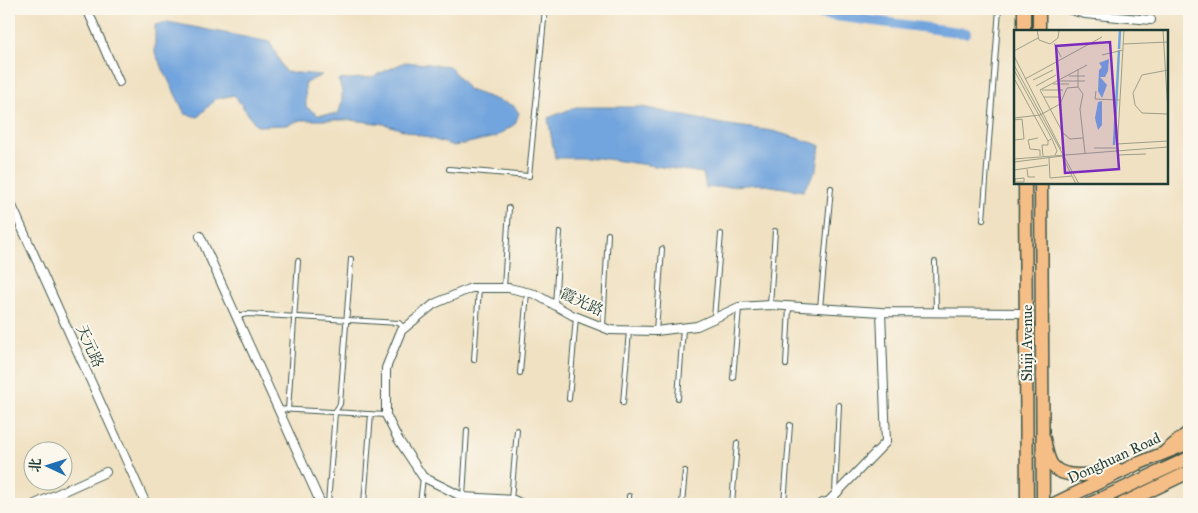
<svg xmlns="http://www.w3.org/2000/svg" width="1198" height="513" viewBox="0 0 1198 513" font-family="'IM FELL Great Primer','Noto Serif SC',serif">
<style>
.water{fill:#72a4dd;stroke:#487088}
.lines{fill:none;stroke-linecap:round;stroke-linejoin:round}
.canal{stroke:#72a4dd;stroke-width:10}
.service-casing{stroke:#3e5649;stroke-width:6}
.minor-casing{stroke:#3e5649;stroke-width:10}
.primary-casing{stroke:#3e5649;stroke-width:15}
.trunk-casing{stroke:#3e5649;stroke-width:15}
.service{stroke:#fff;stroke-width:4}
.minor{stroke:#fff;stroke-width:8}
.primary{stroke:#f6be87;stroke-width:12}
.trunk{stroke:#f6be87;stroke-width:12}
.labels{text-anchor:middle;dominant-baseline:central;stroke-width:4;stroke-linejoin:round;paint-order:stroke}
.street-label{font-size:15px;fill:#1f3d34;stroke:#fbf7ec}
.inset-river{fill:none;stroke:#72a4dd;stroke-width:2.5}
.inset-road{fill:none;stroke:#9c9f89;stroke-width:1}
.view{fill:#7b2cbf;fill-opacity:0.15;stroke:#7b2cbf;stroke-width:2.5}
.inset-edge{fill:none;stroke:#1f3d34;stroke-width:2.5}
</style>
<rect width="100%" height="100%" fill="#fbf7ec"/>
<filter id="ink" filterUnits="userSpaceOnUse"><feTurbulence type="fractalNoise" baseFrequency=".02" numOctaves="2"/><feDisplacementMap in="SourceGraphic" scale="10" xChannelSelector="R" yChannelSelector="G"/><feConvolveMatrix kernelMatrix="1 2 1 2 8 2 1 2 1" color-interpolation-filters="sRGB"/></filter>
<filter id="wash" filterUnits="userSpaceOnUse"><feTurbulence type="fractalNoise" baseFrequency=".0096" numOctaves="4" result="noise"/><feDisplacementMap in="SourceGraphic" scale="20" xChannelSelector="R" yChannelSelector="G"/><feGaussianBlur stdDeviation="1.12" result="paint"/><feColorMatrix in="noise" values="0 0 0 0 0 0 0 0 0 0 0 0 0 0 0 0 0 1.4 0 .05"/><feComposite in="paint" operator="in"/></filter>
<g filter="url(#wash)">
<rect width="100%" height="100%" fill="#f0e1c2"/>
<path class="water" d="M168,22L270,42L285,72L322,75L305,83L306,107L318,115L338,114C343,102 344,92 338,80L372,77L405,62L449,66L469,90L514,106L519,113L515,124L496,137L454,146L384,124L351,120H300L287,125L257,126L234,95L216,99L198,117L185,114L155,53V25Z
M576,107H642L722,124L773,131L820,145L817,169L803,191L759,184L706,188L703,173L599,158H555L548,118Z"/>
<g class="lines">
<path class="canal" d="M782,9L966,33"/>
</g>
</g>
<g filter="url(#ink)">
<g class="lines">
<g class="service-casing">
<path id="service" d="M449,169L529,176L545,9
M983,220L999,9
M935,262L936,311
M504,288L509,208
M555,305L560,232
M770,305L775,231
M820,308L831,188
M236,316L248,314L399,323L404,328
M714,318L721,234
M603,327L608,234
M656,331L662,249
M474,360L479,288
M786,365L789,307
M520,373L527,292
M733,378L739,308
M678,398L683,328
M569,399L576,317
M623,403L629,331
M278,409L386,415
M288,410L298,261
M835,494L839,405
M463,497L467,430
M511,500L517,430
M328,504L335,412L340,404L351,259
M364,504L371,414
M420,504L423,477
M629,504V496
M682,504L685,471
M732,504L737,443
M784,504L790,425"/>
</g>
<g class="minor-casing">
<path id="minor" d="M87,9L119,82
M1067,9L1085,14L1151,20
M9,199L146,504
M200,236L321,504
M35,504L106,472
M522,504L514,500L463,497L423,477L398,439L386,415V368L401,331L434,304L471,288H509L535,294L572,315L610,330L656,331L697,326L739,307L770,305L881,312L1026,313
M820,504L829,501L886,442L881,312"/>
</g>
<g class="primary-casing">
<path id="primary" d="M1024,9V31
M1039,9V31
M1025,182L1027,504
M1041,182L1043,504
M1166,451L1189,432
M1122,504L1189,472"/>
</g>
<g class="trunk-casing">
<path id="trunk" d="M1044,439C1046,447 1047,458 1052,465C1065,482 1100,473 1117,469
M1054,504L1137,464L1189,443
M1090,504L1189,458"/>
</g>
<use href="#service" class="service"/>
<use href="#minor" class="minor"/>
<use href="#primary" class="primary"/>
<use href="#trunk" class="trunk"/>
</g>
</g>
<g class="labels">
<g class="street-label">
<text transform="translate(582 302) rotate(25)">霞光路</text>
<text transform="translate(1027 343) rotate(-90)">Shiji Avenue</text>
<text transform="translate(90 346) rotate(66)">天元路</text>
<text transform="translate(1114 458) rotate(-25)">Donghuan Road</text>
</g>
</g>
<g transform="translate(1014 30)">
<rect width="154" height="154" fill="#f0e1c2"/>
<path d="M95,29L94,41L91,47H86L93,55L88,68L84,61L85,40L88,37L85,33ZM88,71V95L84,100L81,88L84,72Z" fill="#72a4dd"/>
<path class="inset-river" d="M105,19L106,0M100,115L105,20"/>
<path class="inset-road" d="M23,0L25,10L36,14L44,8L45,0M149,0L154,83M40,13L47,27M109,14L154,12M0,21L24,8M88,25L109,20M0,26L47,119M0,35L65,154M0,40L38,109L43,121L41,125M154,40L128,45L119,63L121,75L128,83L154,84M55,46H71M11,49L88,7M1,50L34,111L37,109M19,50L39,40M45,51H71M39,54H55M22,56L42,45M64,57V39M28,60H49M82,61L81,69L106,70M30,67H47M0,88L26,85L46,74L53,58L64,57L69,64L66,79L71,123M0,90L8,89L10,109L0,110M24,108L14,110L16,119L26,120V126M69,108L56,109L49,103L26,60L73,35M103,114L154,111M80,118H102M103,122L110,0M103,125L132,124M29,126L28,115H34V111M48,126L62,154M35,128L36,148L58,146M0,129L154,117M0,132L48,126M13,139L14,147H21M0,140L34,135M0,149L10,148V152H1V148"/>
<path class="view" d="M96,12L105,139L51,143L42,16Z"/>
<rect width="154" height="154" class="inset-edge"/>
</g>
<rect width="1198" height="513" fill="none" stroke="#fbf7ec" stroke-width="30"/>
<g transform="translate(48 466) rotate(274)"><circle r="24" fill="#fbf7ec" stroke="#a3ada2"/>
<path d="M0-4L9 19L0 12L-9 19Z" fill="#1f6fb2"/>
<text y="-8" font-size="14" font-weight="bold" text-anchor="middle" fill="#1f3d34">北</text>
</g>
</svg>
